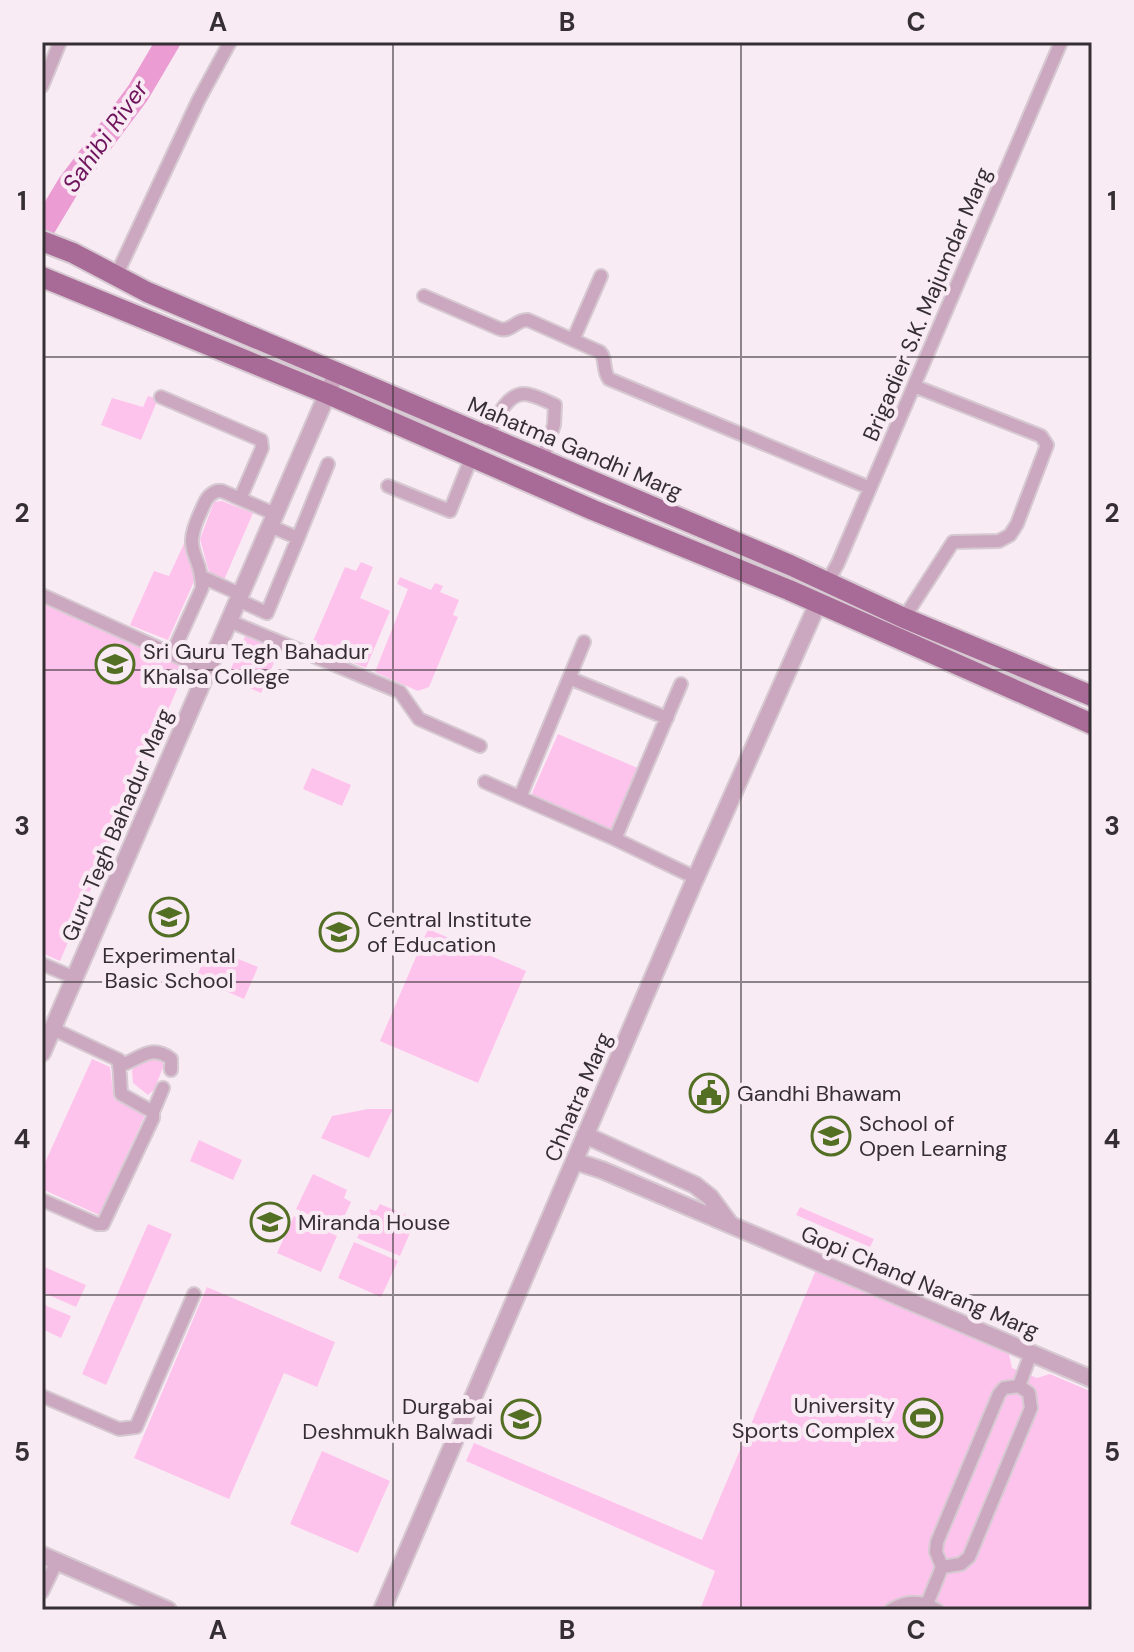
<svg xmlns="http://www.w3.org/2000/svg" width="1134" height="1652" viewBox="0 0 1134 1652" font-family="'DM Sans',sans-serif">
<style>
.green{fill:#fec3ec}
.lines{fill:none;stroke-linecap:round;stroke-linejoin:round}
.river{stroke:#ea9cd3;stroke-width:24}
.minor-casing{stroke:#d6c9d1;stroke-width:16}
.tertiary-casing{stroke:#d6c9d1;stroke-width:20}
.primary-casing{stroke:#d6c9d1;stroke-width:24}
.minor{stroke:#cba8c0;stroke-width:12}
.tertiary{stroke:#cba8c0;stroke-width:16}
.primary{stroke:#a86a96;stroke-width:20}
.grid{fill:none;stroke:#352f33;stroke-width:2;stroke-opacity:0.55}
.labels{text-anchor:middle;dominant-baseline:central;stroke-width:8;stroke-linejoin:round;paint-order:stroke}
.street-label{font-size:22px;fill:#352f33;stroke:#f9ebf4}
.poi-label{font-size:22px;fill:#352f33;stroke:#f9ebf4;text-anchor:start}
.water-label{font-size:24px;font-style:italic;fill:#6f155d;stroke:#f9ebf4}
.neatline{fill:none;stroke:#352f33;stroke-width:3}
.grid-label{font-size:26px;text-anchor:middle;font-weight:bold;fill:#352f33}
</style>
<rect width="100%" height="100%" fill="#f9ebf4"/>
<path class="green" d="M148,396L158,399L141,440L101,425L112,398L143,407Z
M222,501L253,513L224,580L209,572L200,539L214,502Z
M187,537V550L196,577L168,640L130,625L154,571L169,576Z
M361,562L373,567L360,598L390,611L366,668L311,646L345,567L356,571Z
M400,577L431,590L435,583L443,586L440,592L459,600L453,615L458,617L429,687L418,691L375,672L408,589L397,584Z
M42,603L187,666L60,961L42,953Z
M247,632L281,646L261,693L227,678Z
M558,734L640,769L614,828H606L535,797L532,793Z
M312,768L351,785L342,806L303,789Z
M428,929L526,971L478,1083L380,1041Z
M209,947L258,967L244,999L196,978Z
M148,1056L160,1057L164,1065L154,1090L148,1095L133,1083L132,1070Z
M92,1059L110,1067L114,1099L146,1113L99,1215L42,1189V1169Z
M368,1109H393L369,1158L321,1138L332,1116Z
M199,1140L242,1160L233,1180L190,1161Z
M313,1174L347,1190L344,1198L351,1202L339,1228L296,1209Z
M380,1204L416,1219L400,1256L357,1238L370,1209L376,1211Z
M800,1207L874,1239L870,1247L796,1215Z
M294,1216L337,1236L321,1272L277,1253Z
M148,1224L172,1234L106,1385L82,1374Z
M354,1242L398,1261L381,1297L338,1278Z
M42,1266L86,1285L76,1307L42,1292Z
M816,1270L1009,1354L1012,1368L1037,1378L1050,1374L1092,1392V1610H700L715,1571L466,1461L474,1443L702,1540Z
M207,1287L335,1342L317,1387L284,1373L229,1499L134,1458Z
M42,1304L71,1316L61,1338L42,1329Z
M322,1451L390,1481L358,1553L290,1524Z"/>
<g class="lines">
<path class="river" d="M42,230L69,185L138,93L168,42"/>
<g class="minor-casing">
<path id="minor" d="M42,86L60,42
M115,278L198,101L230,42
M424,296L500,329C512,332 516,319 528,320L600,352C607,359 602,370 609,379L870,488
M573,340L601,276
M161,397L261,440L262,448L240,499
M487,437C494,424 505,394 524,394C533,394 546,401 555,405L554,425L542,460
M388,486L450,511L472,456
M298,538L328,464
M202,577L240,594
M828,581L838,563L1061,42
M42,595L207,670
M238,600L267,613L298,538L270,526
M904,618L953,542L999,541L1010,535L1017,524L1047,445L1041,436L914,386
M229,621L400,692L419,719L480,746
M172,654L202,588C202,551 180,555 201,511C205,502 207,495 217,491H222L275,514
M569,678L667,718
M485,782L615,839L696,878
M520,797L584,642
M615,839L681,684
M42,964L75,978
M119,1066C139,1060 150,1043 171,1059V1070
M153,1112L163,1088
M42,1200L97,1224H103L153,1118V1112L121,1094L119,1060L53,1029
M1019,1386L1031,1353
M42,1396L119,1429L136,1427L194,1294
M42,1592L57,1561
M927,1604L942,1567L936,1552L937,1542L999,1394L1004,1388L1019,1386L1029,1393L1031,1408L969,1557L961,1564L942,1567
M891,1610C907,1600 921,1600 937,1610"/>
</g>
<g class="tertiary-casing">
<path id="tertiary" d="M42,1053L332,383
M585,1135L695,1185L710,1197L730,1224
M574,1161L602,1170L1092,1379
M42,1555L168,1610
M382,1610L693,884L818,603"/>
</g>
<g class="primary-casing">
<path id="primary" d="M42,241L73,253L147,292L790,565L904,618L1092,696
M42,277L328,394L593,510L789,590L1092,724"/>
</g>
<use href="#minor" class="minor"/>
<use href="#tertiary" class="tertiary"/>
<use href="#primary" class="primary"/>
</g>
<path class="grid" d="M393,42V1610M741,42V1610M42,357H1092M42,670H1092M42,982H1092M42,1295H1092"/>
<defs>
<g id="university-ring" transform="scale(2)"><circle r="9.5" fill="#f9ebf4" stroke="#526f24" stroke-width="1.5"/><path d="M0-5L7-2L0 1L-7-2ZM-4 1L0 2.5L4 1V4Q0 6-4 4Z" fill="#526f24"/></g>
<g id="school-ring" transform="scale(2)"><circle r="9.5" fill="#f9ebf4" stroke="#526f24" stroke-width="1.5"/><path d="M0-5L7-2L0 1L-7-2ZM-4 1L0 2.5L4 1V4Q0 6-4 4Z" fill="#526f24"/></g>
<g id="civic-ring" transform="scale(2)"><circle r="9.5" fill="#f9ebf4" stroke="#526f24" stroke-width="1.5"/><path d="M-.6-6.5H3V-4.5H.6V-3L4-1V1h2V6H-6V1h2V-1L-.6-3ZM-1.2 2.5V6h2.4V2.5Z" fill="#526f24"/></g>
<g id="stadium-ring" transform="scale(2)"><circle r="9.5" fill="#f9ebf4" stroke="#526f24" stroke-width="1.5"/><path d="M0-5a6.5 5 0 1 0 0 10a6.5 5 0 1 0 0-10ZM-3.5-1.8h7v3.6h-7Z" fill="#526f24"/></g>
</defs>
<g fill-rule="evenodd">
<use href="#university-ring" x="115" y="664"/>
<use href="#school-ring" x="169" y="917"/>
<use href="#university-ring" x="339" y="932"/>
<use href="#civic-ring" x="709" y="1093"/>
<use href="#university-ring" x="831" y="1136"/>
<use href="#university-ring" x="270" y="1222"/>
<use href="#stadium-ring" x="923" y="1418"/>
<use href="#school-ring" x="521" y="1419"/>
</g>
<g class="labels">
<g class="street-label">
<text transform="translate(927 304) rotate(-67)">Brigadier S.K. Majumdar Marg</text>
<text transform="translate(575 448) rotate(23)">Mahatma Gandhi Marg</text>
<text transform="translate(117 825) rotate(-67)">Guru Tegh Bahadur Marg</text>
<text transform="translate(578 1097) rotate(-67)">Chhatra Marg</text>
<text transform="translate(920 1282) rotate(23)">Gopi Chand Narang Marg</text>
</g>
<g class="poi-label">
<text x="143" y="651">Sri Guru Tegh Bahadur<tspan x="143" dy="25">Khalsa College</tspan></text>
<text x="367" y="919">Central Institute<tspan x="367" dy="25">of Education</tspan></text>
<text x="169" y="955" text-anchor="middle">Experimental<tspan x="169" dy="25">Basic School</tspan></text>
<text x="737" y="1093">Gandhi Bhawam</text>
<text x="859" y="1123">School of<tspan x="859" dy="25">Open Learning</tspan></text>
<text x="298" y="1222">Miranda House</text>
<text x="895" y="1405" text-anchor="end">University<tspan x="895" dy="25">Sports Complex</tspan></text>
<text x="493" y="1406" text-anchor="end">Durgabai<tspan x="493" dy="25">Deshmukh Balwadi</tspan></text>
</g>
<g class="water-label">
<text transform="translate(105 136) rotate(-55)">Sahibi River</text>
</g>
</g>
<rect width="1134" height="1652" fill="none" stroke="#f9ebf4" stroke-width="88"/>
<rect x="44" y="44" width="1046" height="1564" class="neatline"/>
<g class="grid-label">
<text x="218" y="31">A</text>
<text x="567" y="31">B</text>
<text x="916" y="31">C</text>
<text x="22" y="210">1</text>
<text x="1112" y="210">1</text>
<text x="22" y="522">2</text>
<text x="1112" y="522">2</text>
<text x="22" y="835">3</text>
<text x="1112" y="835">3</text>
<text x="22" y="1148">4</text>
<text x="1112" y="1148">4</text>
<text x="22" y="1461">5</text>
<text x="1112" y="1461">5</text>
<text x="218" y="1639">A</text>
<text x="567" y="1639">B</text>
<text x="916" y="1639">C</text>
</g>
</svg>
